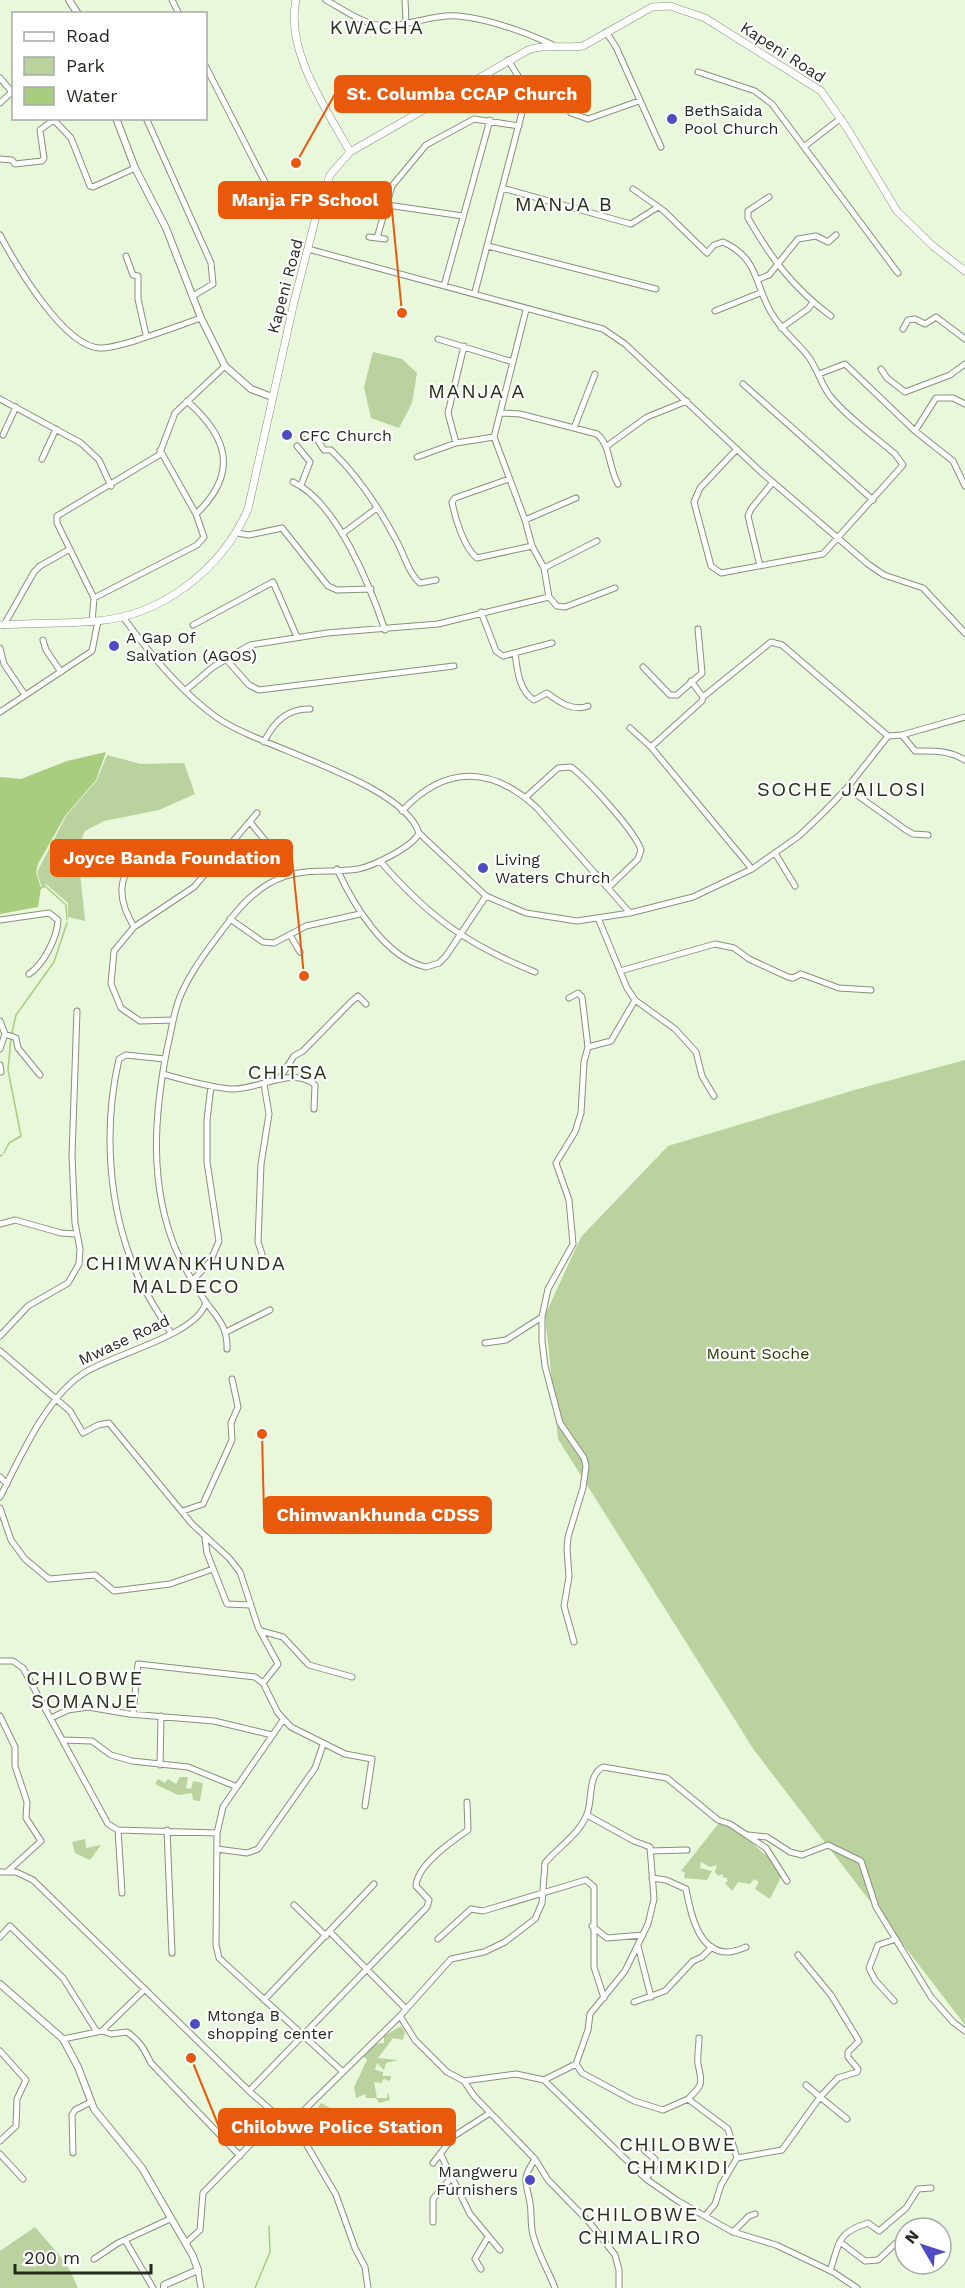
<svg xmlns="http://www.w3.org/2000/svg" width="965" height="2288" viewBox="0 0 965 2288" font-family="'Work Sans',sans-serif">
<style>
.green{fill:#b9d29e}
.water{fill:#a9cd7e}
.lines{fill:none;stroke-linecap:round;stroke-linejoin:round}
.stream{stroke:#a9cd7e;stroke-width:1.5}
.minor-casing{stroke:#869278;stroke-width:7}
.tertiary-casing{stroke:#869278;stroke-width:8}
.secondary-casing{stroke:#869278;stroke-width:8}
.minor{stroke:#fff;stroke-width:5}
.tertiary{stroke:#fff;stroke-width:6}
.secondary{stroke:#fff;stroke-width:7}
.poi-dot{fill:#4f4cc3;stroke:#fff;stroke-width:2}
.labels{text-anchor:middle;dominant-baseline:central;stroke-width:4.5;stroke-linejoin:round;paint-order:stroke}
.street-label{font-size:16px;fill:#252a20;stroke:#fff}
.poi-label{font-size:16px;fill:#252a20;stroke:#fff;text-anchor:start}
.park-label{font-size:16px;fill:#253a00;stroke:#fff}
.quarter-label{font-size:20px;letter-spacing:1.5px;fill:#27311b;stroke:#fff}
.leader{fill:none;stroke:#e8590c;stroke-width:2}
.callout-dot{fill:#e8590c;stroke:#fff;stroke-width:2}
.callout{fill:#e8590c;stroke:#e8590c;stroke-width:2}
.callout-label{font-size:18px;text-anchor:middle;font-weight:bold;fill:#fff}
</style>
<rect width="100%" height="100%" fill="#e9f7db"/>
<path class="green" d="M373,352L402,359L417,373L412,403L399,428L371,418L364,387Z
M107,755L141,764L184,763L195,794L159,810L104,821L85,831L75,855L80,872L85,921L68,917V903L46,884L42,888L37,872L66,816L97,780Z
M965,1060V2025L754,1750L558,1439L545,1315L581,1237L668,1146L858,1089Z
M180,1777H188L186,1788L191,1789L193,1781L203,1783L200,1801L193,1800L192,1793L178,1795L155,1784L158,1779L165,1783L168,1779L176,1784Z
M722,1819L731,1822L764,1854L771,1857L782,1875L770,1899L755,1889L759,1882L754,1879L750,1884L738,1882L732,1891L725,1883L728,1881L726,1877L723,1878V1874L718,1876L715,1872L717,1865L710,1867L701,1862L700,1868L712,1871L707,1880L684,1878L685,1872L681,1871Z
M85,1839L86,1848L101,1845L90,1860L75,1853L72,1842Z
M401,2026L405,2032L403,2040L393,2038L378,2058L398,2060L386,2063L384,2070L377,2063L375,2070L383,2072V2076H391L390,2081L384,2079L381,2083L374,2082L377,2098H387L388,2092L390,2100L379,2103L376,2098H366L365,2094L356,2098L354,2087L367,2060L363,2056L372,2044L384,2043V2036Z
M321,2103L330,2108L321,2128L314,2125L316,2121L312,2115Z
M35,2227L67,2264L78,2288H0V2251Z"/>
<path class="water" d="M106,752L96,780L65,816L38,864L36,872L41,888L38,907L0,914V777L21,779L67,761Z"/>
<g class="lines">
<path class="stream" d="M41,888L45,886L66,905L67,920
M12,1033L16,1015L54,962L67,923
M4,1153L9,1143L21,1136L8,1070L11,1038
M0,1156L2,1155
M255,2288L270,2252L269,2226"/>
<g class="minor-casing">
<path id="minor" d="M172,0L179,14
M326,0C344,10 364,25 385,26C409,26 433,14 458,16C489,19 522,31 551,44
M405,0L406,22
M606,32L616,47L661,147
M206,67L271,194
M698,72L755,91L772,104L898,273
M0,78L12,92
M0,103L14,90
M571,113L588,119L639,101
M52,118L71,138L90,186L93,187L135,168
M146,118L211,263L213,284L193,296
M805,146L841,118
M0,159L12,160L15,164L42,161L44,158L40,130L56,118
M502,188L631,224L658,207
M633,189L664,211L707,253L714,245L723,242C760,259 754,285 772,314C782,331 796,341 808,356C817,368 821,384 830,396C848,418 874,436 895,454L903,465L823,554L721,573L711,566L694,502L700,488L737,449
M769,197L748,211V218C771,258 793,288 831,316
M387,205L463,216
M0,235C16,265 64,347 100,348C119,349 180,325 201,318
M369,237L385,239
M377,238L392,186L426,145L474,119L519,126
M488,246L656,289
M308,249L603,329L625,344L761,472L868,564L884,575L923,588L965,633
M126,256L133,275L138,276V299L146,335
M759,279L769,275L798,239L816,236L828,242L836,235
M444,286L490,120
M475,292L526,97L520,79L508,60
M526,310L494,437L525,520L532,546L544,568L549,597L557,606L565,607L615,588
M715,311L760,293
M781,328L808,309L813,302
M903,329L908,320L915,319L925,324L936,317L965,339
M438,339L513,362
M881,369L887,378L905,392L950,375L965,364
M819,374L845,364L915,431L953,461L965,486
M743,384L873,500
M0,399L81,443L99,460L111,486
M187,401C228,437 239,473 196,514
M501,413L520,414L597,434C611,446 608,466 618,484
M574,428L595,374
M915,431L936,398H953L965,404
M304,433L315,436L324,450H331C357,475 378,506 395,538C403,551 408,573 420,583L436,580
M3,435L16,407
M456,443L448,413L464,346
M297,446L310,462L301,485
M607,446L647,417L687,401
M417,457L456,443L494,437
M42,459L56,429
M509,479L455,498L452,502C455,518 464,548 477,558L532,546
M293,482C337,502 370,586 385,630
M525,520L576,498
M237,533L249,535L282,528L328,586L337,590L371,589
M342,534L377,508
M760,566L748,516L751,509L773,482
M544,568L597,541
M94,598L197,545L204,537L196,514L160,450
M481,612L496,651L503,656L552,643
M123,617C149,653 180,691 216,717C261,749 402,781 419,833C413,847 373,866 358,869C334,873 310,868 286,876C261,884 242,903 227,924C212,944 195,965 184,988C174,1007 172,1029 167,1049C154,1116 149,1185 176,1250C184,1267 195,1286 205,1301C217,1317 228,1327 227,1349
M92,622L94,598L57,523V516L159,455L175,413L225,366
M4,625L34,572L40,566L70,549
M193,625L273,582L297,637
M43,640L46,650L61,672
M0,648L4,664L25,695
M515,653C517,669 519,691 534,700L547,693C559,702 573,712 588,706
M225,658L249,685L259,690L454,666
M643,667L670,695H677L702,673L698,629
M186,690L213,667L250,645L327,633L438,624L549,597
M703,697L771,642L782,645L888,736
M0,712L92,651L98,621
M630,728L651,747L752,869
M902,735L915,751C934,751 948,750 965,760
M264,742C273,723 287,708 310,709
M651,747L702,701L703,697L691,681
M847,788L906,830L913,834L928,835
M526,797L558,768L571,767C587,779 635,831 641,850L638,859L608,888
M402,811C445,765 492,765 538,809L630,913
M250,822L268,844L286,876
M419,833L486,896L526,913L577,921L630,913L693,897L752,869L799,836L824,812L847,788L888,736L902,735L965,717
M775,853L795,886
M380,861C429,917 466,944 535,972
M337,869C353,904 385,958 426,967L439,963L446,956L486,896
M598,918L627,988L635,1000
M230,919L263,942L274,943L306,926L360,914
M0,920L49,913L58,920C57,938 44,964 29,974
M134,927C127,914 121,903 122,888C124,854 171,832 200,848C206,851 212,858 217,863
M290,935L300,952
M620,971L715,944L734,948L749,959L788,977L793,978L801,974L839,988L871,990
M569,998L578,993L582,997L588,1047L584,1062L581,1113L575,1132L556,1163L569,1200L573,1244L548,1289L542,1317V1341L545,1366L560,1423L584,1458L586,1466L583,1488L568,1537L567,1549L569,1577L564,1606L574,1642
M173,1020L140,1021L121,1008L111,984L114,951L134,927L194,887L257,813
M0,1021L5,1034L0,1049
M5,1034L16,1038L18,1048L40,1075
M588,1047L611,1041L635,1000L675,1029L696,1052L702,1076L714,1096
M165,1059L126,1055L119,1059C103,1128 108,1209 137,1274C146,1295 159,1314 171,1333
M0,1065L1,1072
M163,1074C185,1080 208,1087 231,1089C256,1091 294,1065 315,1085L314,1109
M279,1079L294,1056L303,1051L351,1002L358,996L366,1004
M0,1224L15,1220L61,1233L77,1234
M262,1254L258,1242L261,1164L269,1114L264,1084
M193,1280L210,1262L219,1241L207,1162V1120L211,1086
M226,1332L270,1310
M0,1336L28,1306L68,1283L79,1264L80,1249L75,1223L72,1156L77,1011
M485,1343L506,1340L542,1317
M0,1351L70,1411L83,1433L98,1425L109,1423L192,1524L229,1558L240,1572L258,1627L278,1664L263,1683
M0,1477L7,1484
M0,1497C20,1458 45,1400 81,1375C108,1355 198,1336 206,1302
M0,1508L11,1540L25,1559L49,1579L95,1575L114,1591L170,1584L213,1569
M183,1511L203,1504L232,1440L231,1423L238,1407L232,1379
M205,1539L207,1553L227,1604L251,1605
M261,1631L283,1637L309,1665L352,1677
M0,1661H13L23,1668L108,1824L118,1830L217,1833L223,1807L283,1720
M133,1714L138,1664L255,1677L263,1683L278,1713L291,1727L345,1754L372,1759L365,1806
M0,1716L15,1747V1766L27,1802L26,1818L41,1841L8,1871
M51,1718L68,1710L88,1707L129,1714L214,1721L272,1735
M63,1740L92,1741L111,1755L132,1761L188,1767L235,1786
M160,1765L161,1716
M587,1815L634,1841L650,1847L654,1899L648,1924L625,1971L590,2014L588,2030L576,2064L582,2073L634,2101L663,2110L688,2099
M118,1830L122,1893
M167,1830L172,1953
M217,1833L216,1945L219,1958L342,2071
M748,1835L767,1837L790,1852L802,1855L828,1845L861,1861L876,1907L931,1997L953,2022L965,2031
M217,1849L247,1853L258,1849L315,1768L323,1745
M650,1851L687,1850
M0,1872H16L33,1880L249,2091L302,2137L336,2195L355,2248L365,2267L368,2288
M652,1878L666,1880L686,1889C690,1911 698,1953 728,1952C734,1952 741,1949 746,1947
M294,1905L326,1936
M592,1926L607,1938L643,1935
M330,1932L405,2008
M0,1937L10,1926L63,1978L97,2032
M438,1939L471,1909L483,1911L586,1880L594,1887V1967L604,1998
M638,1946L651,1997
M798,1955L831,1995L859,2041L848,2052V2057L858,2069L857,2072L838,2078L820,2097L806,2085
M264,2000L374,1884
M894,2001L875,1980L869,1968L878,1945L896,1939
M634,2002L665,1991L693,1961L702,1957L712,1947
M400,2016L415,2040L447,2072L464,2081L516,2074L544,2080L646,2179L678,2201L733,2232L776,2245L833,2272L857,2288
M102,2031L111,2034L127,2032C140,2041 144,2049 151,2063L240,2156
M699,2038C699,2046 697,2056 698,2064C702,2083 704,2084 688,2099L728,2129L737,2158
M63,2039L102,2031L145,1989
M0,2051L26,2080L17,2099L16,2126L0,2141
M544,2080L576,2064
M464,2081L474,2096L535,2159L548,2180L590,2223L615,2255L619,2270V2288
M249,2091L427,1907L429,1900L416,1886C417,1865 452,1841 468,1830L467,1802
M289,2125L400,2016L451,1959L484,1952L505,1942L535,1919L542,1903L545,1863C558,1847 579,1835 587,1814C593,1799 587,1776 603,1767L667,1778L718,1820L730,1824L766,1848L787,1881
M644,2150L655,2159L656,2164L646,2179
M73,2153L72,2115L75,2110L91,2102
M0,2154L23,2179
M441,2155L470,2214L500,2250
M737,2158L782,2150L820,2097L847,2119
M535,2159C521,2181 526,2180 530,2203C532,2214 530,2224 533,2235C538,2254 548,2270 555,2288
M433,2163L454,2136L490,2113
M705,2216L715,2204L721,2185L737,2158
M433,2222V2199L451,2178
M733,2232L749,2216L755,2214
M125,2240L153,2288
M840,2242L865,2261L878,2260L896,2243
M186,2243L200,2230L203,2193L278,2116
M94,2259L118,2243L170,2219
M481,2269L475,2259L488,2237
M198,2270L201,2288
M830,2271C840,2241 837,2233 868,2223L879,2231L906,2208L918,2189L931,2188"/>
</g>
<g class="tertiary-casing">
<path id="tertiary" d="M69,0L78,14
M116,118L135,168L166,228L201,318L225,366L251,389L272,397
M0,1984L63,2039L78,2067L94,2109L142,2168L193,2256L198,2270L164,2285V2288"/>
</g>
<g class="secondary-casing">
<path id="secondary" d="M296,0C285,51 326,108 350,152
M0,625C32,623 64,624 96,621C162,616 222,569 248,509L294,302L318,209L330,175L350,152L528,50C547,43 563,49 583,46L652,7L670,6L705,18L821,91L847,128L897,211L933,246L965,271"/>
</g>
<use href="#minor" class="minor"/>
<use href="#tertiary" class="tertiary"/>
<use href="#secondary" class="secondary"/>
</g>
<g class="poi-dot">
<circle cx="672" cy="119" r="6"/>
<circle cx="287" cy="435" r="6"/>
<circle cx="114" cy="646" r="6"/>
<circle cx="483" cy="868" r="6"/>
<circle cx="195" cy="2024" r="6"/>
<circle cx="530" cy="2180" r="6"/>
</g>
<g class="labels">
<g class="street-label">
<text transform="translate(783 52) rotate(33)">Kapeni Road</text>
<text transform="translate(285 286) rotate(-75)">Kapeni Road</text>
<text transform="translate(124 1340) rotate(-25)">Mwase Road</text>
</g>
<g class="poi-label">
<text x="684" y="110">BethSaida<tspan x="684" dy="18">Pool Church</tspan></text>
<text x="299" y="435">CFC Church</text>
<text x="126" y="637">A Gap Of<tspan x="126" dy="18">Salvation (AGOS)</tspan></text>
<text x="495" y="859">Living<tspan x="495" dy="18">Waters Church</tspan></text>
<text x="207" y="2015">Mtonga B<tspan x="207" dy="18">shopping center</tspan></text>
<text x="518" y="2171" text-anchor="end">Mangweru<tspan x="518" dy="18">Furnishers</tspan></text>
</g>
<g class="park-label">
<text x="758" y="1353">Mount Soche</text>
</g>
<g class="quarter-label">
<text x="377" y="27">KWACHA</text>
<text x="564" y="204">MANJA B</text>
<text x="477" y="391">MANJA A</text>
<text x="842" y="789">SOCHE JAILOSI</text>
<text x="288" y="1072">CHITSA</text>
<text x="186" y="1263">CHIMWANKHUNDA<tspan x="186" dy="23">MALDECO</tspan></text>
<text x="85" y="1678">CHILOBWE<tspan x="85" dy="23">SOMANJE</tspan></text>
<text x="678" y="2144">CHILOBWE<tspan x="678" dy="23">CHIMKIDI</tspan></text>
<text x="640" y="2214">CHILOBWE<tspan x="640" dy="23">CHIMALIRO</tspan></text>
</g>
</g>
<path class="leader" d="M296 163L335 94M402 313L391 200M304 976L292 858M262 1434L264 1515M191 2058L219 2127"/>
<g class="callout-dot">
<circle cx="296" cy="163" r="6"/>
<circle cx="402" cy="313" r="6"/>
<circle cx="304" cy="976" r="6"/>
<circle cx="262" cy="1434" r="6"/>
<circle cx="191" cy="2058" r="6"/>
</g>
<g class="callout">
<rect x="335" y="76" width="255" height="36" rx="6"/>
<rect x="219" y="182" width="172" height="36" rx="6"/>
<rect x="51" y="840" width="241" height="36" rx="6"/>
<rect x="264" y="1497" width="227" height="36" rx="6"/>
<rect x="219" y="2109" width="236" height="36" rx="6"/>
</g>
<g class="callout-label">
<text x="462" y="100">St. Columba CCAP Church</text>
<text x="305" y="206">Manja FP School</text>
<text x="172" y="864">Joyce Banda Foundation</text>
<text x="378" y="1521">Chimwankhunda CDSS</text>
<text x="337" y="2133">Chilobwe Police Station</text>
</g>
<rect x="12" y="12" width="195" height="108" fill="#ffffff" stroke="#a8aaa6" stroke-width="1.5"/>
<rect x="24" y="32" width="30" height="9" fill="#ffffff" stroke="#a8aaa6" stroke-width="1.5"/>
<text x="66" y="42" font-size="18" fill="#252a20">Road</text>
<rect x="24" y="57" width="30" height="18" fill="#b9d29e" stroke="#a8aaa6" stroke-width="1.5"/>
<text x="66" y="72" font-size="18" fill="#252a20">Park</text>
<rect x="24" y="87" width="30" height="18" fill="#a9cd7e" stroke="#a8aaa6" stroke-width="1.5"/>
<text x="66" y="102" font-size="18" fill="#252a20">Water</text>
<g transform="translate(923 2246) rotate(309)"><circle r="28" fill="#ffffff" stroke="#a8aaa6" stroke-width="1.5"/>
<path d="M0-4.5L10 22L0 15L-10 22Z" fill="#4f4cc3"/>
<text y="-9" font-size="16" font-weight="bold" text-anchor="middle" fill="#252a20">N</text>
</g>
<path d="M15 2264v9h136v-9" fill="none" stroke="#252a20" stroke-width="3"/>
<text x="24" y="2264" font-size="18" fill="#252a20" stroke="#ffffff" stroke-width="4.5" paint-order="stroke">200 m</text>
</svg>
